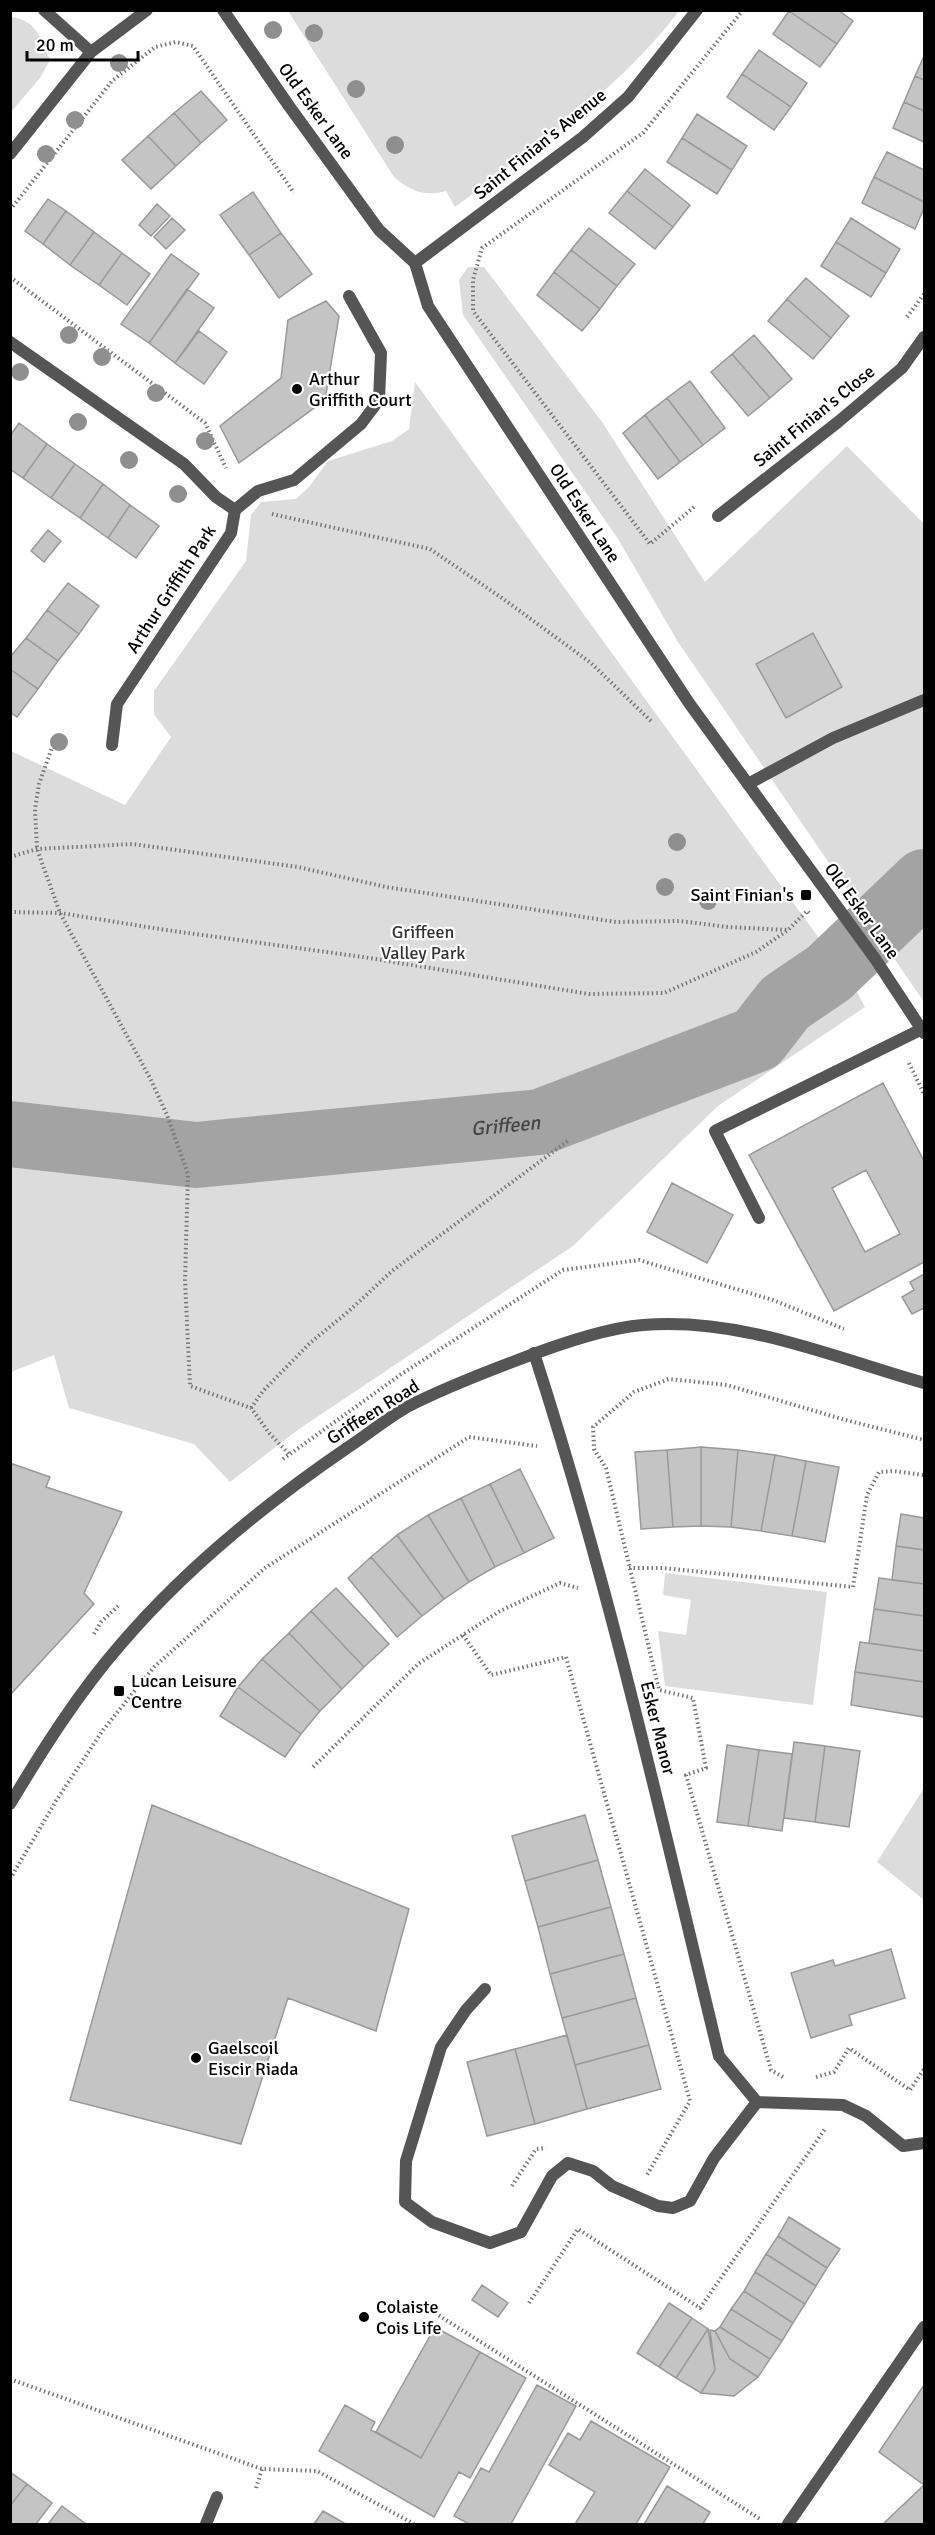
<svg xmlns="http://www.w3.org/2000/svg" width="935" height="2535" viewBox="0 0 935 2535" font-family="Signika,sans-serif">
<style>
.green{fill:#dcdcdc}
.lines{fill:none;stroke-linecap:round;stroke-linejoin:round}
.river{stroke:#a3a3a3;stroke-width:66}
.building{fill:#c4c4c4;stroke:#999;stroke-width:1.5;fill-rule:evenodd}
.path{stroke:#777;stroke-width:4;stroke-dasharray:1.5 3;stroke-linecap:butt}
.service{stroke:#555;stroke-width:12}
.minor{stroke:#555;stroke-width:12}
.tertiary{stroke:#555;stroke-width:12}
.tree{fill:#8f8f8f}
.poi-dot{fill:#000;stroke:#fff;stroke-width:2}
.labels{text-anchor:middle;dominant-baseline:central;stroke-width:4.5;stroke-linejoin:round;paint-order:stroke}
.street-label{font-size:18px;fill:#000;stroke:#fff}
.poi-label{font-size:18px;fill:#000;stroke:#fff;text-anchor:start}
.park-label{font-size:18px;fill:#333;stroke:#fff}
.water-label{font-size:20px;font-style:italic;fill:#444;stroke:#fff}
</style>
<rect width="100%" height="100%" fill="#fff"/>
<path class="green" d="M288,11H679C618,91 535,147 455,207L446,191C424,197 411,191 394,177Z
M11,17C36,20 41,38 50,60L40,78L11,112Z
M468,267H484L602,422L705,582L847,446L924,524V1002L678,642L618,539L463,315L459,280Z
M415,382L853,985L865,1007L718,1106L573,1246L299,1429L230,1482L194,1444L69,1408L54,1355L11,1372V751L125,805L171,737L154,714V691L246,561L251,515L261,502L296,499L309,487L328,461L392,441L409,429Z
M665,1573L827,1592L813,1705L665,1686L658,1631L686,1635L691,1600L663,1595Z
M924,1788V1900L877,1862Z"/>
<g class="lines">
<path class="river" id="s1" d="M10,1134L196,1155L540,1122L757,1039L785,1003L829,973L924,882"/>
</g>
<path class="building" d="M838,10L853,21L837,44L789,11Z
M789,11L837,44L820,67L773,34Z
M759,50L807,83L791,107L742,74Z
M924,56V80L915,76Z
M742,74L791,107L774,130L727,97Z
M915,76L924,80V111L904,102Z
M201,91L227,120L201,143L174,113Z
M904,102L924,111V142L893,128Z
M174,113L201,143L176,166L148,136Z
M697,114L747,146L732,170L682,138Z
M148,136L176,166L151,189L122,160Z
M682,138L732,170L717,194L667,162Z
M887,152L924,170V202L874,177Z
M645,169L690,205L673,227L627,191Z
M874,177L924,202V208L915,229L862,203Z
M627,191L673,227L655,249L609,213Z
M253,192L281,233L249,255L220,215Z
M48,199L66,211L43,244L25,231Z
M157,204L170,216L151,236L139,225Z
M66,211L94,232L70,265L43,244Z
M172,218L185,230L166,249L154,237Z
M851,218L900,249L886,273L836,242Z
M589,228L635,264L617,286L571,250Z
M94,232L122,253L99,285L70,265Z
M281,233L312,274L279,298L249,255Z
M836,242L886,273L871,297L821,266Z
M571,250L617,286L600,309L554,272Z
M122,253L150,274L127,305L99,285Z
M171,254L199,274L149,343L121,324Z
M554,272L600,309L582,331L537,295Z
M806,278L849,316L831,338L787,299Z
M187,289L214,308L175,363L149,343Z
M787,299L831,338L813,359L768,321Z
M326,301L339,316L325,400L239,463L220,426L281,378L288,320Z
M199,331L227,352L204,384L175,363Z
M754,335L792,379L770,398L732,354Z
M732,354L770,398L748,416L711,372Z
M690,381L725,428L703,445L667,398Z
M667,398L703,445L680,462L645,415Z
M645,415L680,462L658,479L623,433Z
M19,423L47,444L23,478L10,469V436Z
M47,444L75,464L51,498L23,478Z
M75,464L103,484L80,518L51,498Z
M103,484L130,505L108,538L80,518Z
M130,505L159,526L136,558L108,538Z
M48,530L61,541L44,562L31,551Z
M68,583L99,606L79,634L47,610Z
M47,610L79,634L58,661L26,638Z
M813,633L842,687L786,718L756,664Z
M26,638L58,661L38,689L10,669V657Z
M10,669L38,689L17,717L10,712Z
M883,1083L924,1161V1262L834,1311L749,1155ZM866,1170L900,1234L865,1252L832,1188Z
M672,1183L733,1215L707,1263L647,1232Z
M924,1274V1308L912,1314L902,1297L914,1290L910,1282Z
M701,1447V1526L673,1527L667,1450Z
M701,1447L738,1450L731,1527L701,1526Z
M667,1450L673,1527L641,1529L635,1452Z
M738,1450L775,1455L761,1531L731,1527Z
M775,1455L806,1461L792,1536L761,1531Z
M806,1461L839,1467L825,1542L792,1536Z
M10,1463L50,1477L46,1487L122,1512L84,1593L94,1604L10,1695Z
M520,1469L554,1538L524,1553L490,1484Z
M490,1484L524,1553L495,1567L461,1498Z
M461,1498L495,1567L469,1582L428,1515Z
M901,1514L924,1518V1550L896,1546Z
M428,1515L469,1582L444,1599L397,1535Z
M397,1535L444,1599L422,1616L371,1557Z
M896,1546L924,1550V1584L892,1580Z
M371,1557L422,1616L397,1637L348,1578Z
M879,1578L924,1584V1616L874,1609Z
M336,1588L389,1644L364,1667L311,1611Z
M874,1609L924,1616V1651L869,1643Z
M311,1611L364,1667L342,1689L289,1633Z
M289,1633L342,1689L320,1711L262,1659Z
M860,1642L924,1651V1682L855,1672Z
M262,1659L320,1711L301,1734L238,1687Z
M855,1672L924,1682V1717L851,1705Z
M238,1687L301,1734L285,1757L220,1716Z
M794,1742L825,1746L815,1822L784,1818Z
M727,1745L759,1750L748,1826L717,1822Z
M825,1746L860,1751L849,1827L815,1822Z
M759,1750L792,1754L782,1831L748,1826Z
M152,1805L409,1909L376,2031L288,1998L241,2144L70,2100Z
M585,1815L598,1860L525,1881L512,1836Z
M598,1860L611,1907L538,1927L525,1881Z
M611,1907L624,1954L550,1974L538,1927Z
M891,1949L905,1998L849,2015L852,2025L811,2038L791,1973L833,1960L835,1966Z
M624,1954L636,1998L562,2018L550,1974Z
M636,1998L649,2045L575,2065L562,2018Z
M567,2035L587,2109L535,2124L515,2049Z
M649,2045L661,2089L587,2109L575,2065Z
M515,2049L535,2124L487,2136L467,2062Z
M789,2217L840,2249L827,2268L778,2236Z
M778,2236L827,2268L816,2286L766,2254Z
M766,2254L816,2286L805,2304L755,2272Z
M755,2272L805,2304L793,2323L744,2291Z
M482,2285L508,2303L498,2317L472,2300Z
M744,2291L793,2323L782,2341L731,2309Z
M669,2303L692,2318L659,2367L637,2353Z
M731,2309L782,2341L770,2359L720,2327Z
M692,2318L708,2329L676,2378L659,2367Z
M435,2327L480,2352L421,2458L376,2432Z
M720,2327L770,2359L758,2377L730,2359L715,2331Z
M708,2329L715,2370L701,2393L676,2378Z
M710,2330L715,2331L730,2359L758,2377L734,2396L701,2393L715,2370Z
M480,2352L526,2378L470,2478L459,2472L434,2517L319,2451L345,2405L375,2422L371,2430L421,2458Z
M537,2385L576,2406L511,2524H469L454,2516L481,2468L489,2472Z
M924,2385V2485L879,2452Z
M591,2421L670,2467L636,2524H575L595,2492L549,2465L568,2433L580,2440Z
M10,2472L27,2484L10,2506Z
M27,2484L52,2503L36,2524H10V2506Z
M924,2485V2524H883Z
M667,2486L710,2512L703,2524H644Z
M62,2506L86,2524H48Z
M323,2511L346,2524H314Z"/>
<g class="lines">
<path class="path" d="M10,210L112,81L155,47L176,42L193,46L294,193
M10,277L205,423L226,468
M907,317L924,294
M694,507L650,544L473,311V280L482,248L643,133L743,10
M272,514L430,549L502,598L591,663L653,723
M53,745L39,784L35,809L37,849L60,913L150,1078L167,1115L188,1174L185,1280L190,1386L251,1408L270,1434L289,1454
M10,857L37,849L133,844L298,867L386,887L616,922L680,921L728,927L788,930L807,911L809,913
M10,912L60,913L166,930L363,957L589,994L664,993L756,952L788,930
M909,1063L924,1094
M251,1408L263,1391L310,1343L349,1311L392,1271L569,1140
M283,1459L400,1375L563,1270L639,1260L773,1300L844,1329
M629,1568H663L853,1587L867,1495L879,1472L893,1471L924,1475
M94,1634L101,1622L118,1606
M463,1635L491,1675L566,1657L690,2101L647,2175
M313,1767L418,1664L500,1611L560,1583L578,1588
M10,1879L56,1801L103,1730L154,1667L265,1568L469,1437L537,1446
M783,2077L771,2070L686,1775L706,1768L693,1698L659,1690L606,1468L594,1449L593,1427L634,1392L669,1379L727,1385L842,1419L924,1440
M816,2077L834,2072L849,2048L910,2090L924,2069
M512,2186L536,2149L546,2148
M529,2303L578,2229L700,2308L825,2129
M435,2313L760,2519
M10,2379L262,2469
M256,2488L262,2469L317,2471L414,2524"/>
<path class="service" d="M748,784L833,738L924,700
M759,1218L715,1131L922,1029
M788,2524L924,2327"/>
<path class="minor" d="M44,10L91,52
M10,154L91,52L147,10
M415,263L583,137L628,97L697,10
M10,342L184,464L216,497L235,510
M235,510L258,491L294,480L361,424L379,400L381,353L349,296
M718,516L838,422L902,368L924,337
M112,745L117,704L231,533L235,510
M485,1989L466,2010L441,2047L406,2161L405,2202L432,2222L490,2243L521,2232L552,2176L568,2163L593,2171L612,2186L658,2206L673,2208L690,2201L714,2158L757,2102L719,2056C662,1821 609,1584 534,1353
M757,2102L843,2105L866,2116L903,2146L924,2143
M206,2524L217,2497"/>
<path class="tertiary" d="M223,10L289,106L379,230L415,263L428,306L689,703L876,960L924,1033
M10,1804C43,1749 79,1692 121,1644C186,1568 265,1504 347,1448C367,1435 386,1419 407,1407C442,1389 478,1375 515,1361C551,1347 604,1328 643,1325C741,1317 832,1357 924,1383"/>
</g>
<g class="tree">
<circle cx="273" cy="30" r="9"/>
<circle cx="314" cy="33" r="9"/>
<circle cx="119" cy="63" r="9"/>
<circle cx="356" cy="89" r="9"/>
<circle cx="75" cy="120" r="9"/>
<circle cx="395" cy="145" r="9"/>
<circle cx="46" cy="154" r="9"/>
<circle cx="69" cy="335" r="9"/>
<circle cx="102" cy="357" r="9"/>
<circle cx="20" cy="372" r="9"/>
<circle cx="156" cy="393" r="9"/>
<circle cx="78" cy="422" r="9"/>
<circle cx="205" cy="441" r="9"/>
<circle cx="129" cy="460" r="9"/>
<circle cx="178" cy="494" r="9"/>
<circle cx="59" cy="742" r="9"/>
<circle cx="677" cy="842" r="9"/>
<circle cx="665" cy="887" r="9"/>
<circle cx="708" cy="901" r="9"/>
</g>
<g class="poi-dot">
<circle cx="297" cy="389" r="6"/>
<rect x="800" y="889" width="12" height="12" rx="3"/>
<rect x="113" y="1685" width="12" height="12" rx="3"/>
<circle cx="196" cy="2058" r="6"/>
<circle cx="364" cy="2317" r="6"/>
</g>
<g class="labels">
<g class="street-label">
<text transform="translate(316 111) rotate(54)">Old Esker Lane</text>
<text transform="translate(540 144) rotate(-39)">Saint Finian's Avenue</text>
<text transform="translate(814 416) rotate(-39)">Saint Finian's Close</text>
<text transform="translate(585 513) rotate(57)">Old Esker Lane</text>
<text transform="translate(171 589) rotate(-57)">Arthur Griffith Park</text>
<text transform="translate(862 911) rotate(54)">Old Esker Lane</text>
<text transform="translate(373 1412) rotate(-32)">Griffeen Road</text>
<text transform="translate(658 1728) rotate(76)">Esker Manor</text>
</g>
<g class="poi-label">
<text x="309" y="379">Arthur<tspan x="309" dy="21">Griffith Court</tspan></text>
<text x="794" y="895" text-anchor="end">Saint Finian's</text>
<text x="131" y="1681">Lucan Leisure<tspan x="131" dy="21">Centre</tspan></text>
<text x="208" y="2048">Gaelscoil<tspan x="208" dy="21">Eiscir Riada</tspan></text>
<text x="376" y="2307">Colaiste<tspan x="376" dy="21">Cois Life</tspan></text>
</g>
<g class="park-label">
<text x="423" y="932">Griffeen<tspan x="423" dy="21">Valley Park</tspan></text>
</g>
<g class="water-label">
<text stroke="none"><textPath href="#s1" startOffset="498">Griffeen</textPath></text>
</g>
</g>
<rect width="935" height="2535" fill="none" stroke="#000000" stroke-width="24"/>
<path d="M27 51v9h111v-9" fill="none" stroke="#000000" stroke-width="3"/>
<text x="36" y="51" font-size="18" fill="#000000" stroke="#ffffff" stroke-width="4.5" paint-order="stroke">20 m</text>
</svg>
